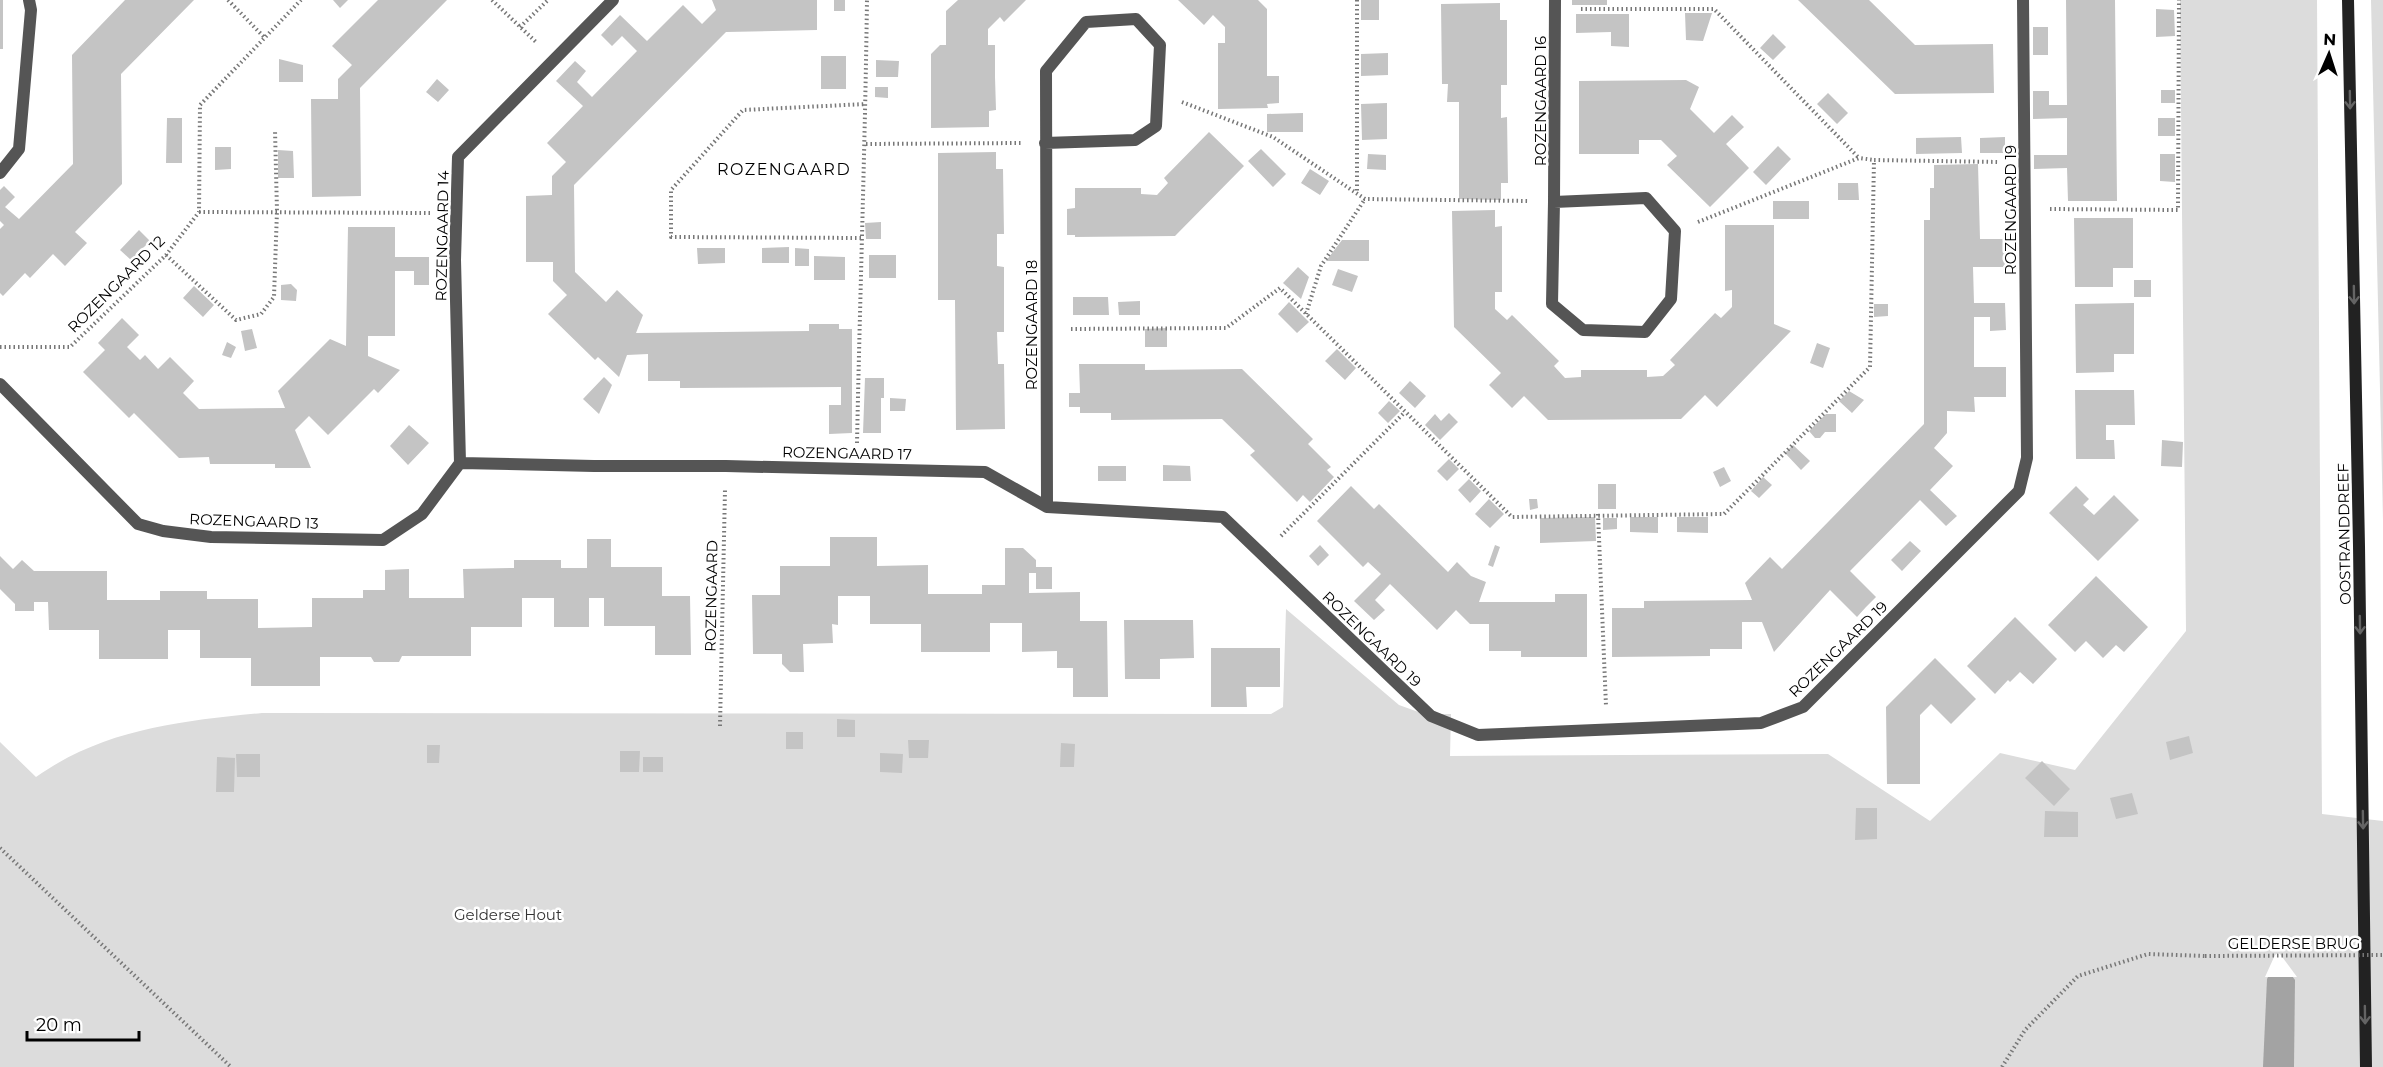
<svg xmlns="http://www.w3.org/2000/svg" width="2383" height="1067" viewBox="0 0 2383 1067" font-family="Montserrat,sans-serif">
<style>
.green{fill:#dcdcdc}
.water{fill:#a3a3a3}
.pier{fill:#fff}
.building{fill:#c4c4c4}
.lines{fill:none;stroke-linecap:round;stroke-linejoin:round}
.path{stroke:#777;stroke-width:4;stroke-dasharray:1.5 3;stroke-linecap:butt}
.street{stroke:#555;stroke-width:12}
.secondary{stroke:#222;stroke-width:12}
.path-bridge{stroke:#777;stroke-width:4;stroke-dasharray:1.5 3;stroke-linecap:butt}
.oneway{stroke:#646464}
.labels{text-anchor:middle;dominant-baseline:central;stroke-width:5;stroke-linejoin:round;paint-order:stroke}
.street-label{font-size:15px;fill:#000;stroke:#fff}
.park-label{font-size:15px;fill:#333;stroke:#fff}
.neighbourhood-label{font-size:16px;letter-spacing:1.5px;fill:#000;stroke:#fff}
</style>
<rect width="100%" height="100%" fill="#fff"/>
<path class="green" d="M2180,0H2317L2322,814L2383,821V1067H0V742L36,777C104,729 181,721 262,713L1271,714L1283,707L1286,609L1399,705L1424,714H1451L1450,756L1828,754L1930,821L2000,753L2075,770L2186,631Z
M2371,0H2383V521V520Z"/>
<path class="water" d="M2278,956L2295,980L2294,1067H2263L2267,979Z"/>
<path class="pier" d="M2278,953L2280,954L2297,977H2265L2275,955Z"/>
<path class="building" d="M0,0H3V49H0Z
M125,0H194L121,74L122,184L75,232L87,243L65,266L53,254L30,278L25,273L3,296L0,293V229L4,225L0,221V190L4,186L15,197L5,207L19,219L73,164L72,55Z
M333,0H348L340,8Z
M378,0H447L360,88L361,196L312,197L311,99H338V79L352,65L332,46Z
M712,0H817V30L726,32L574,185L575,272L606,302L617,290L643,315L636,333L809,331V324H839V329H852V433L829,434V405H841V387L680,388V381H648V354L627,355L619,377L598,357L595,360L548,314L567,295L553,281V262H526V196L552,195V176L566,162L547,143L583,106L556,81L575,61L586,71L577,82L592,97L637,51L622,36L612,46L601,35L620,15L647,41L683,5L702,24L716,10Z
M834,0H845V11H834Z
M958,0H1026L1004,22L1000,17L988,29V45H995V77L996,110L989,111V127L931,128V54L940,45H946V11Z
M1178,0H1258L1267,9V76H1279V103L1267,104L1268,108L1218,109V43H1225V27L1213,15L1204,25Z
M1361,0H1379V20H1361Z
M1572,0H1607V5H1572Z
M1798,0H1869L1915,45L1993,44L1994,93L1895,94Z
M2066,0H2115L2117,201H2068L2067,168L2034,169V155H2067V118L2033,119V91H2049V105H2067Z
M1500,3V20H1507V85H1501V118L1507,117L1508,183H1501V200L1459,199V102H1447L1448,84H1442L1441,4Z
M2156,9L2174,10L2175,36L2156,37Z
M1685,13H1712L1703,41L1686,40Z
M1576,14H1629V47L1611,46V32L1576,33Z
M2033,27H2048V55H2033Z
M1773,34L1786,47L1773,60L1760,48Z
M1388,53V75L1361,76V54Z
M821,56H846V89H821Z
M279,59L303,65V82H279Z
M876,60L899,61L898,77H876Z
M437,79L449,90L438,102L426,92Z
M1686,80L1699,87L1690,109L1714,133L1732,115L1744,127L1726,144L1749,168L1710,207L1667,165L1677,156L1661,140H1639V154H1579V81Z
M875,87H888V98L875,97Z
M2161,90H2175V103H2161Z
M1828,93L1848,113L1837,124L1817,104Z
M1387,103V139L1362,140L1361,104Z
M1303,113V132H1267V114Z
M167,118H182V163H166Z
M2158,118H2175V136H2158Z
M1209,132L1244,166L1175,236L1075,237V235H1067V209L1075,208V188H1141V194L1157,195L1168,183L1164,178Z
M1961,137L1962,153L1916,154V138Z
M2005,137V153H1980V138Z
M1778,146L1791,159L1766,185L1753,172Z
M215,147H231V169L215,170Z
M1261,149L1286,174L1273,187L1248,161Z
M278,150L293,151L294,178H278Z
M996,152V169H1003L1004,234H997V266L1004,267V332H997L998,364H1004L1005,429L956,430L955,300H938V153Z
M1368,154L1386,155V170L1367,169Z
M2160,154H2175V182L2160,181Z
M1978,164L1980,239H2005V267H1973L1974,303H2005L2006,330L1990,331V317H1974V367H2006V397H1974L1975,412L1947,411V433L1934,448L1953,466L1930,490L1957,516L1946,526L1920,500L1850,571L1876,597L1866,607L1857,617L1830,590L1774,652L1762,622H1742V649H1710V656L1612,657V608H1644V601L1752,600L1745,583L1770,557L1782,569L1924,424V220H1930V188H1934V165Z
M1310,169L1329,181L1320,195L1301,183Z
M1838,183H1858L1859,200H1838Z
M1773,201H1809V219H1773Z
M1495,210V227L1502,226V292H1495V309L1507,320L1512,315L1559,361L1554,366L1565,378L1581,377V370H1647V377L1663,376L1675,365L1670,360L1715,313L1721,318L1732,307V290L1725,291V225H1774V324L1791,331L1717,407L1705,395L1681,419L1548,420L1524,396L1512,408L1489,385L1501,373L1454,327L1452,211Z
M2074,218H2133V268H2113V287H2075Z
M881,222V239H866L865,223Z
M348,227H395V257H429V285H414V271H395V336H368V356L400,370L378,393L374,389L328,435L309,416L295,430L311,468H275V464H210L209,457L179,458L134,413L129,418L83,372L105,350L98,343L122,318L139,335L127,347L140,360L145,355L158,369L170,357L194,381L183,393L199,409L285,408L278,391L330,339L346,346Z
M139,230L150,241L131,260L120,250Z
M1342,240H1369V261H1326Z
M789,247V263H762V248Z
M697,248H725V263L698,264Z
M795,248L809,249V266H795Z
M869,255H896V278H869Z
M814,256L845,257V280H814Z
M1298,267L1309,277L1301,299L1283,283Z
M1338,269L1358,276L1352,292L1332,285Z
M2134,280H2151V297H2134Z
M291,284L297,290L296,301L281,300V285Z
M194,286L214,305L203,317L183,298Z
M1073,297H1108L1109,315H1073Z
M1140,301V315H1119L1118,302Z
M1289,302L1309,322L1297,333L1278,314Z
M2134,303V354H2114V372L2076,373L2075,304Z
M1874,304H1888V316L1874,317Z
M1167,328V347H1145V329Z
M252,329L257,348L245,351L241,331Z
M227,342L236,347L231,358L222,355Z
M1817,343L1830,348L1823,368L1810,363Z
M1337,349L1356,368L1345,380L1325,361Z
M1079,364H1145V370L1242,369L1313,439L1308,444L1331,467L1327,470L1334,477L1310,502L1303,495L1297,502L1250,455L1255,451L1222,419L1111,420V413H1080V407H1069V393H1080Z
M604,377L612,385L599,414L583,399Z
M865,378H884V398H881V433H863Z
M1410,381L1426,396L1415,408L1399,393Z
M2075,390H2134L2135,425H2106V440H2114L2115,459H2076Z
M1849,391L1864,400L1852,413L1839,401Z
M890,398L906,399L905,411H890Z
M1389,401L1400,411L1388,423L1378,413Z
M1449,413L1458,422L1440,440L1425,425L1435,414L1441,421Z
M1826,414H1836V432H1825L1820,438H1815L1809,431Z
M409,425L429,443L408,465L390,446Z
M2162,440L2183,442L2182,467L2161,466Z
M1793,445L1810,461L1801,470L1785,453Z
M1449,459L1459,469L1447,481L1437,471Z
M1163,465L1190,466L1191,481H1163Z
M1098,466H1126V481H1098Z
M1724,467L1731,481L1720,487L1713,472Z
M1763,477L1772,485L1759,498L1751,491Z
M1469,479L1481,491L1470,503L1458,490Z
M1598,484H1616V509H1598Z
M1351,486L1374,509L1379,504L1448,572L1457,562L1471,576L1486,582L1479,602H1555V594H1587V657H1521V651H1489V624H1470L1456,610L1437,630L1390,584L1375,600L1385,610L1374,620L1354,601L1381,574L1368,562L1363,567L1317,521Z
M2076,486L2089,499L2083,505L2094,515L2114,495L2139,520L2098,561L2049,513Z
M1489,499L1504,514L1490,528L1475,514Z
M1529,499H1537L1538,508L1530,510Z
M1595,517L1596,541L1540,543V518Z
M1630,517H1658V533L1630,532Z
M1677,517H1708V533L1677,532Z
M1603,518H1617V529L1603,530Z
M830,537H877V566L928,565V594H982V585H1005V548H1023L1036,560V567H1052V589H1036V573H1029V593L1080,592V621H1107L1108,697H1073V668H1057V651L1022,652V623H990V652H921V624H870V596H838V625L832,624L833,643L803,644L804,672H790L782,664V654H753L752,595H780V566H830Z
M587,539H611V567H662V596H690L691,655H655V626H604V598H589V627H554V598H522V627H471V656H402L399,662H374L371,657H320V686H251V658H200V630H168V659H99V630H49L48,602H34V611H15V604L0,589V556L13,569L22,560L34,571H107V600H160V591H207V599H258V628L312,627V598H363V590H385V570L409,569V598H464L463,569L514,568V560H561V568H587Z
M1910,541L1921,551L1902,571L1891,560Z
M1320,545L1329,555L1318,566L1309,556Z
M1495,545L1500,547L1493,567L1488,565Z
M2096,576L2148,627L2124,652L2116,645L2103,658L2086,641L2075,652L2048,625Z
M2015,617L2057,659L2033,684L2020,672L2010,682L2008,680L1995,694L1967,666Z
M1124,620H1193L1194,658L1160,659V679H1125Z
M1211,648H1280V687H1246L1247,707H1211Z
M1935,658L1976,699L1951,724L1931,704L1920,715V784H1887L1886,707Z
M837,719L855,720V737H837Z
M786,732H803V749H786Z
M2189,736L2193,753L2170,760L2166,742Z
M908,740H929L928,758H909Z
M1061,743L1075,744L1074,767H1060Z
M427,745H440L439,763H427Z
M620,751H640L639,772H620Z
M880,753L903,754L902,773L880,772Z
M236,754H260V777H237Z
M217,757L235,758L234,792H216Z
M643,757H663V772H643Z
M2042,761L2070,789L2054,806L2025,778Z
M2132,793L2138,814L2116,819L2110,798Z
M1856,808H1877V839L1855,840Z
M2045,811L2078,812V837H2044Z"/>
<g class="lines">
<path class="path" d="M228,0L264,37
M492,0L536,42
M1357,0V193
M1581,9H1714L1859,158
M520,27L548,0
M1182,102L1273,137L1365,199L1530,201
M866,144L1021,143
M2050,209L2178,210L2179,0
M199,212L433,213
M1698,222L1859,158L1874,160
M861,238L671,237V190L743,110L866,104
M166,255L236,320L261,314L274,297L277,211L275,130
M1306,314L1321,266L1365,199
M1071,329L1226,328L1280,288L1512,517L1724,514L1870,367L1874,160L2000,162
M0,347H70L166,255L199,212L200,105L301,0
M857,443C860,295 865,148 867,0
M1598,514L1606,706
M1281,536L1405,412
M720,726L725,490
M0,848L231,1067
M2002,1067L2025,1030L2078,976L2148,954L2205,956"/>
<path class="street" d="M1045,143L1135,140L1156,126L1160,45L1136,19L1086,22L1046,71L1047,507
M0,173L19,149L31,10L29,0
M1554,202L1646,198L1675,231L1671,299L1645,332L1583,330L1552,304L1554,202L1555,0
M0,384L138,524L163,531L211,537L383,540L422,514L460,463
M460,463L594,466H726L985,472L1047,507L1223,517L1431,716L1478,735L1761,723L1803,707L2019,491L2027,458L2023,0
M460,463L455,260L458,157L613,0"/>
<path class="secondary" d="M2348,0L2359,546L2366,1067"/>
<path class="path-bridge" d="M2205,956L2383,955"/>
</g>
<defs><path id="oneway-shaft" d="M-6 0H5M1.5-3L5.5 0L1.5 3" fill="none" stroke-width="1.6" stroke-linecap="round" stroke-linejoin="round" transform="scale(1.5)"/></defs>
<g class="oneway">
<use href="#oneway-shaft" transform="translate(2350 100) rotate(89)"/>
<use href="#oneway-shaft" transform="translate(2354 295) rotate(89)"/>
<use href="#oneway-shaft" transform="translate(2360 625) rotate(89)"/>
<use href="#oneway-shaft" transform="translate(2363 820) rotate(89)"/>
<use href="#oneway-shaft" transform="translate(2365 1015) rotate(89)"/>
</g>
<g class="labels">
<g class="street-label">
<text transform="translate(1540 101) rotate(-90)">ROZENGAARD 16</text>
<text transform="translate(2010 210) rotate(-90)">ROZENGAARD 19</text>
<text transform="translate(442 236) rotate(-89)">ROZENGAARD 14</text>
<text transform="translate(116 284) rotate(-45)">ROZENGAARD 12</text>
<text transform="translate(1031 325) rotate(-90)">ROZENGAARD 18</text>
<text transform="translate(847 453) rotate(1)">ROZENGAARD 17</text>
<text transform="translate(254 521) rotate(2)">ROZENGAARD 13</text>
<text transform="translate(2344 534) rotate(-91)">OOSTRANDDREEF</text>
<text transform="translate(711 596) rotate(-89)">ROZENGAARD</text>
<text transform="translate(1372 639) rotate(44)">ROZENGAARD 19</text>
<text transform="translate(1838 649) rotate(-44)">ROZENGAARD 19</text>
<text x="2294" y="943">GELDERSE BRUG</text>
</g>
<g class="park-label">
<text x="508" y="914">Gelderse Hout</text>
</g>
<g class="neighbourhood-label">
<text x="784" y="169">ROZENGAARD</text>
</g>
</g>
<g transform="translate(2329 54) rotate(3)" stroke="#ffffff" stroke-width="4.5" paint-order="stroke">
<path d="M0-4.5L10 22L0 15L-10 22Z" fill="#000000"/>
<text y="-9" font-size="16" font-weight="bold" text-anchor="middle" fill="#000000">N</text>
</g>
<path d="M27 1031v9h112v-9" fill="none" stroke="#000000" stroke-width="3"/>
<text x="36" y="1031" font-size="18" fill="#000000" stroke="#ffffff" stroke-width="4.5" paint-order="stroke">20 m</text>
</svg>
